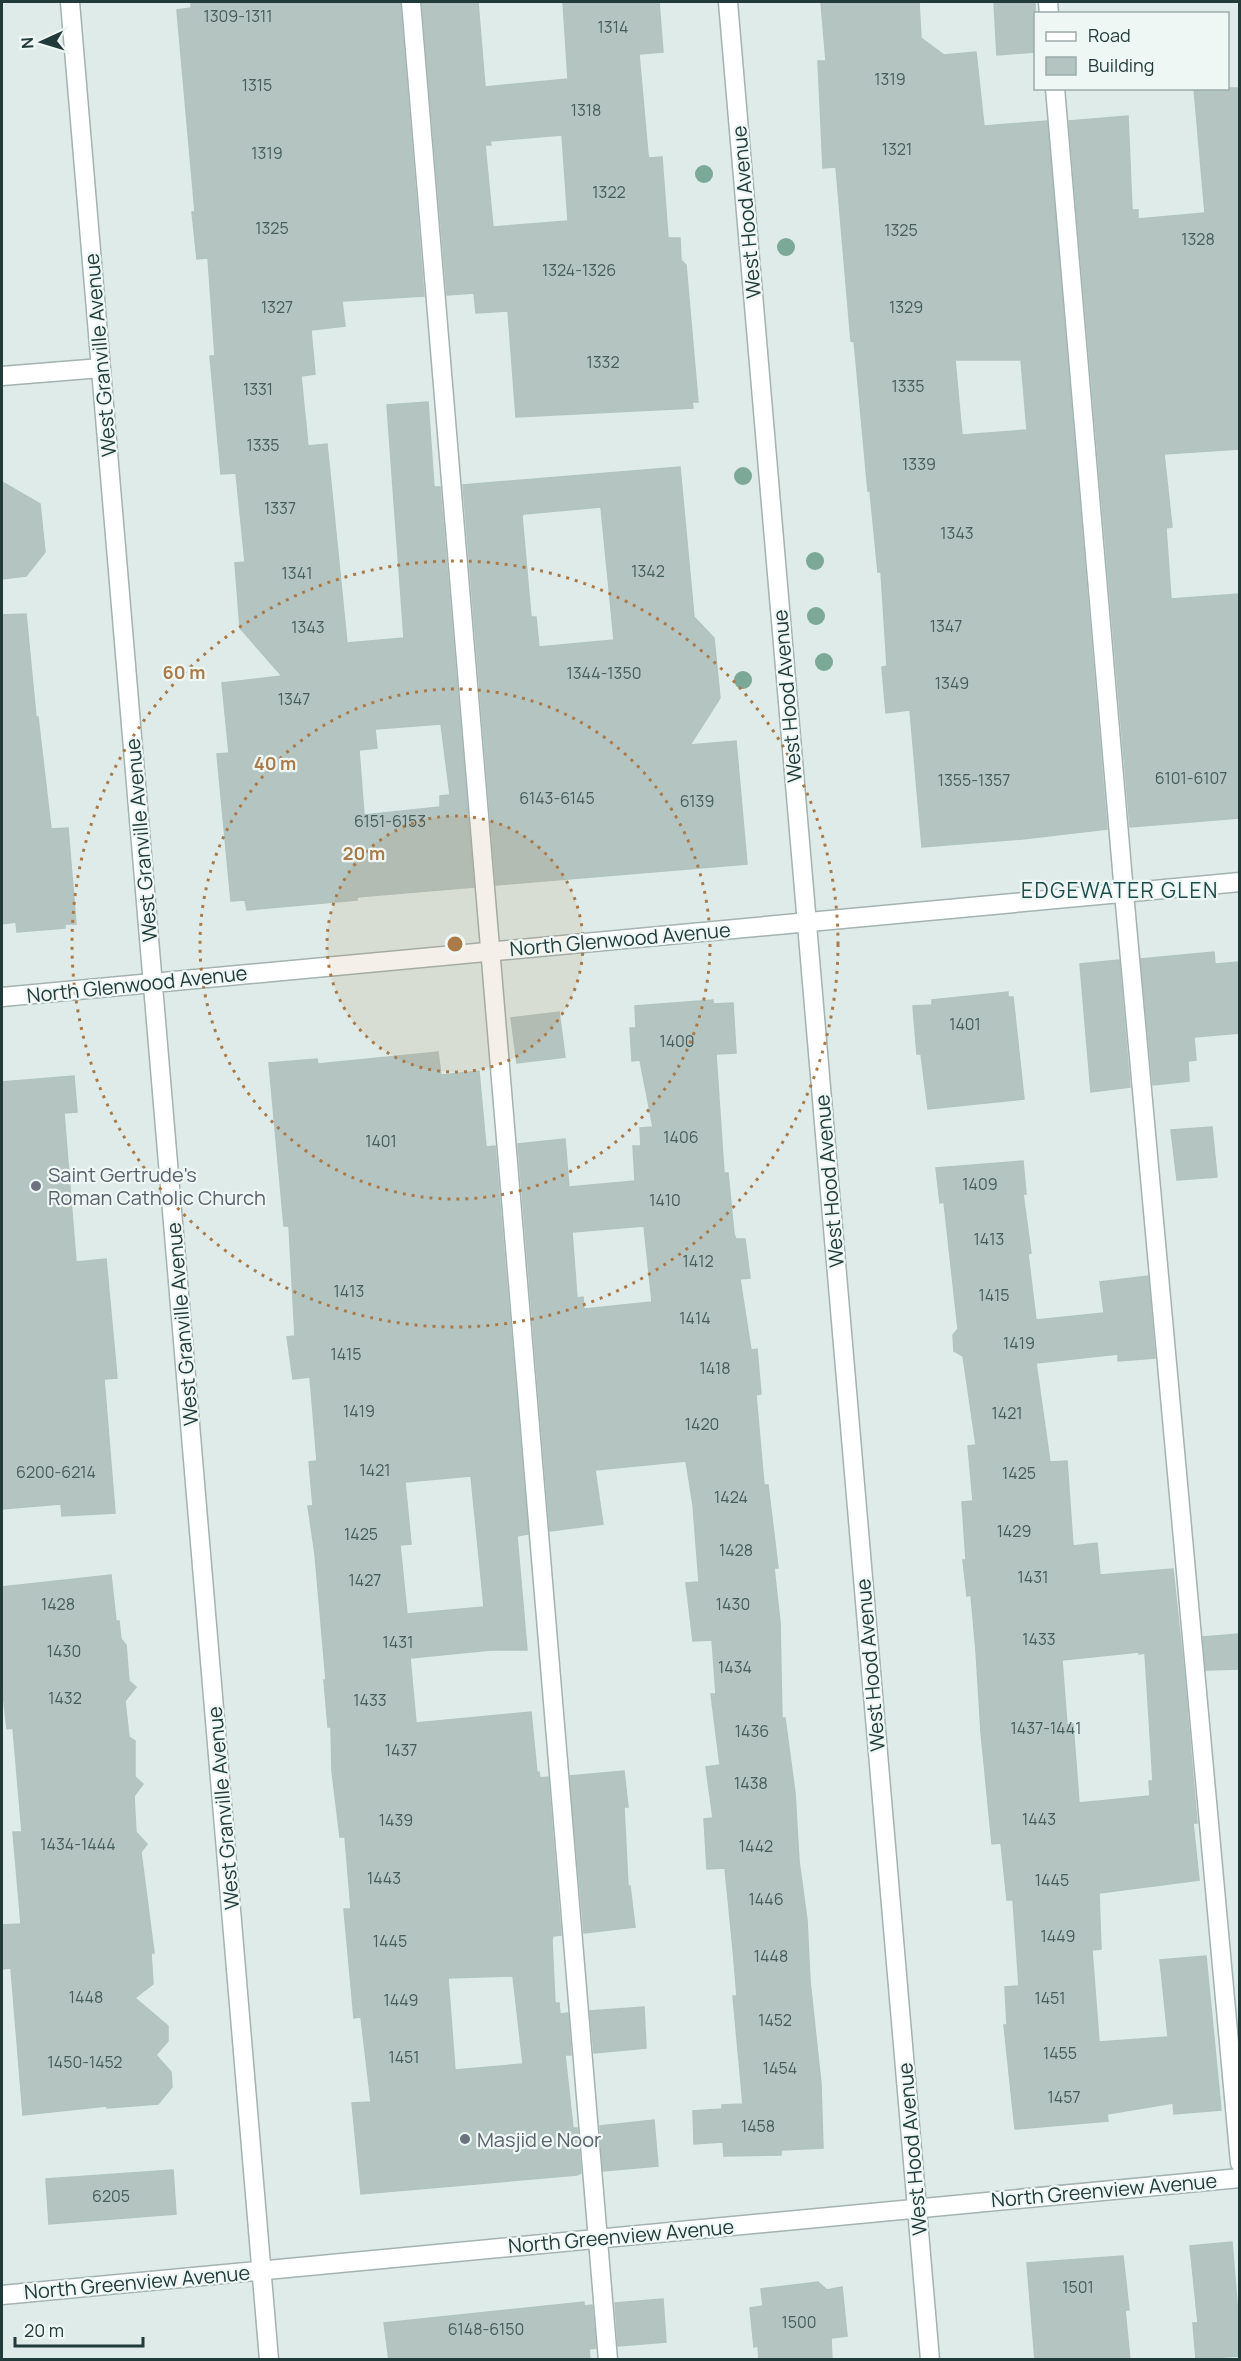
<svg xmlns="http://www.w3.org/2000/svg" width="1241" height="2361" viewBox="0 0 1241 2361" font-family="Manrope,sans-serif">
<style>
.building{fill:#b4c5c1;stroke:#b1c4c0;stroke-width:1.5;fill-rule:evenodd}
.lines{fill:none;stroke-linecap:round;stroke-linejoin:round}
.lane-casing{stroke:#a2b3b0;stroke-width:21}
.street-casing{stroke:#a2b3b0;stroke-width:21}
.lane{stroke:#fff;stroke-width:18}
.street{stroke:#fff;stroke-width:18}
.tree{fill:#7ba897}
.ring{fill:none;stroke:#aa7b49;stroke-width:3;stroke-dasharray:3 6}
.worship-dot{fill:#6b7280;stroke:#eff7f5;stroke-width:2}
.labels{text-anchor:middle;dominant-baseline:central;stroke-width:4.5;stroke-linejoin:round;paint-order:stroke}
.number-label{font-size:16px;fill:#455e5b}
.street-label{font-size:20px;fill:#203b39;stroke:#eff7f5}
.worship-label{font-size:20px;fill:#5b616d;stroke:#eff7f5;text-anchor:start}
.neighbourhood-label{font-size:21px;letter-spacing:1.5px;fill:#1b4d4c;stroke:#eff7f5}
.centre{fill:#aa7b49;stroke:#eff7f5;stroke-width:3}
.ring-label{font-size:18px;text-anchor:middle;font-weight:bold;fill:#aa7b49;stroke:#eff7f5;stroke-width:4.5;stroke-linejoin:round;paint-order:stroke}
</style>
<rect width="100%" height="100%" fill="#dfebe8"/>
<path class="building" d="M191,2H400L424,296L342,301L345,326L311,330L315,374L301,376L308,446L327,444L347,643L404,638L387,405L428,402L434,487H440L474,887L357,897V900L247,910L245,900L231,901L217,754L229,753L222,683L282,676L240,628L235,563L245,562L236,473L221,474L210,356H215L208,258L197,259L192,212H195L177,10L191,8ZM441,724L450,795L440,796V807L364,815L359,750L377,748L375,729Z
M422,2H478L485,87L568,79L563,2H659L663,52L639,54L648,155L649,158L662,157L668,238H680L681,260L686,265L698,402H692L693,408L516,417L508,311L476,313L474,293L447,295ZM562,135L568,221L493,227L485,145H491L490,141Z
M821,2H919L921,38L944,55L976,52L984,126L1047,121L1107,829L1022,839L922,847L910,710L886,713L882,667L887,666L881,572H878L870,491H868L854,340L851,341L836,167L823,168L818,61H826ZM955,360H1021L1027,430L962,435Z
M994,2H1035V52L997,55Z
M1194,88H1239V449L1164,454L1172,527L1166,528L1171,599L1239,594V818L1130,827L1069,121L1128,116L1132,210H1138V219L1205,213Z
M680,467L694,617L714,638L720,698L690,745L736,741L747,864L496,885L463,485ZM601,507L614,640L539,647L536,617H531L522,516L524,514Z
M2,482L40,504L45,552L26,576L2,579Z
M26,614L36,717H38L51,829L68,828L76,924H65V928L17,932L16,922L2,924V615Z
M1214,952L1215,964L1239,962V1033L1194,1037L1196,1060L1188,1061L1189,1081L1153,1085L1141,959Z
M1119,960L1130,1087L1091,1092L1080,964Z
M1008,992V997H1013L1024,1099L928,1109L921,1054H917L913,1006L932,1005V1000Z
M713,1000V1004L733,1003L736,1053L716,1054L724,1173H728L734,1234L736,1239H745L750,1278L740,1279L751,1350L757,1349L761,1394L756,1395L764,1485H768L778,1568H774L780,1622L782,1718H785L795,1793L799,1861L807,1920L810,1981L821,2084L823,2148L781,2150V2155L724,2156L723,2142L694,2144L693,2111L722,2109V2105L743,2104L733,1996H737L733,1949L725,1868L707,1869L704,1819L713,1818L706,1767L720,1765L711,1694H716L712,1640L693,1641L686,1583L699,1582L693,1505L686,1461L595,1470L603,1524L550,1531L518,1144L565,1139L569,1187L635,1181L633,1146H641L640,1128L653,1127L640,1060L632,1061L630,1028H636L635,1006ZM644,1226L652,1302L584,1309L583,1297L577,1298L572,1232Z
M559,1012L565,1057L517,1063L511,1018Z
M438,1052L441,1075L479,1071L486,1147L495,1146L528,1534L517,1536L527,1650H491L410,1658L416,1723L531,1712L537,1773L539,1772L540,1778L548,1777L561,1935L553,1936L552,1940L555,2003H559L560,2014L568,2013L571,2055H565L573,2128H577L581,2173L577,2175L361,2194L352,2103L371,2102L361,2017L354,2018L344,1909H351L345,1837H340L332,1771L331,1727H328L324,1680H326L315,1554L308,1506H313L309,1462L317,1461L310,1377L293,1379L287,1337L295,1336L289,1226H284L269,1063L317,1059L318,1064ZM471,1476L484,1607L407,1614L400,1545L411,1544L405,1482ZM513,1976L523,2064L455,2070L448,1978Z
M74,1076L77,1112L64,1113L76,1262L106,1259L117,1378L104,1379L115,1513L62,1516L61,1504L2,1509V1082Z
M1212,1127L1217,1177L1177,1180L1171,1130Z
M1023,1161L1026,1194H1023L1031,1253L1028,1254L1036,1320L1104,1313L1100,1282L1148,1276L1155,1358L1118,1361V1354L1036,1363L1050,1462L1067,1461L1073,1546L1097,1543L1100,1575L1173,1569L1184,1672L1197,1823H1193L1199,1880L1099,1893L1101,1949L1092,1950L1099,2042L1168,2037L1160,1960L1206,1956L1221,2110L1174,2114L1173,2103L1107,2114L1108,2121L1015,2129L1004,2025H1007L1005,1987L1019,1986L1013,1900H1007L1001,1843L992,1844L981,1732L976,1651L971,1595L967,1596L963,1560H966L962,1502L973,1501L968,1446L976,1445L963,1356L954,1351L953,1335L958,1329L944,1202L940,1203L936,1168ZM1139,1652V1654L1145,1653L1153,1781H1149L1150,1796L1079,1803L1073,1724L1067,1725L1062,1660Z
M111,1575L116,1621H119L121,1639L126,1645L129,1681L136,1687L125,1701L129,1737L135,1741V1777L143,1784L134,1796L136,1832L147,1844L141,1852L154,1953H151L153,1984L135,1998L168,2026V2041L156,2055L171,2072L172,2087L158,2104L107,2108V2106L23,2115L11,1968L2,1969V1925L21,1924L13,1832H22L13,1728L7,1729L2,1684V1587Z
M1239,1634V1669L1206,1670L1203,1637Z
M624,1771L628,1807H624L628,1886H630L635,1927L584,1933L570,1776Z
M644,2007L646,2048L594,2053L590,2011Z
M654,2120L658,2166L603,2171L600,2126Z
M173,2170L176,2214L49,2224L46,2179Z
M1232,2242L1239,2328V2356L1196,2359L1193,2323H1198L1190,2246Z
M1123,2256L1129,2310H1125L1130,2360H1035L1027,2263Z
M818,2282L827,2290L842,2287L847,2336L831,2338L832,2360H759L758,2346L754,2347L750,2308L763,2306L761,2289Z
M663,2299L666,2342L618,2346L615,2303Z
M584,2302V2306L592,2305L596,2348L589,2349L590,2360H389L384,2323Z"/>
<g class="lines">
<g class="lane-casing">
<path id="lane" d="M411,2L608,2360
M1048,2L1049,14
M1055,88L1124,893L1240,2163"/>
</g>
<g class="street-casing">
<path id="street" d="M70,2L269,2360
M728,2L930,2360
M2,376L101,368
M2,997L1240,882
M2,2295L1240,2178"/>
</g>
<use href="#lane" class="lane"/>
<use href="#street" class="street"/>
</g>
<g class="tree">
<circle cx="704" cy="174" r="9"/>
<circle cx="786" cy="247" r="9"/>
<circle cx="743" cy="476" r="9"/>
<circle cx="815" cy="561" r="9"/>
<circle cx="816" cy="616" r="9"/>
<circle cx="824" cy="662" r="9"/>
<circle cx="743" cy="680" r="9"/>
</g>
<circle cx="455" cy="944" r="128" fill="#aa7b49" fill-opacity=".12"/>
<g class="ring">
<circle cx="455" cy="944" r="128"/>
<circle cx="455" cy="944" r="255"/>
<circle cx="455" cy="944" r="383"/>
</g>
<g class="worship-dot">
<circle cx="36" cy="1186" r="6"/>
<circle cx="465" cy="2139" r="6"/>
</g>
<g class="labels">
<g class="number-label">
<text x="238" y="16">1309-1311</text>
<text x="613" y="27">1314</text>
<text x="890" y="79">1319</text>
<text x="257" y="85">1315</text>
<text x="586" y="110">1318</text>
<text x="897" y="149">1321</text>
<text x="267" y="153">1319</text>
<text x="609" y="192">1322</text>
<text x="272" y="228">1325</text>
<text x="901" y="230">1325</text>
<text x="1198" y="239">1328</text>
<text x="579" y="270">1324-1326</text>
<text x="277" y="307">1327</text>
<text x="906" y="307">1329</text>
<text x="603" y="362">1332</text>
<text x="908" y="386">1335</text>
<text x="258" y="389">1331</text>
<text x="263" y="445">1335</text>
<text x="919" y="464">1339</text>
<text x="280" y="508">1337</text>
<text x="957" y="533">1343</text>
<text x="648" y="571">1342</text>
<text x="297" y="573">1341</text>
<text x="946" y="626">1347</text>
<text x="308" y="627">1343</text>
<text x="604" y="673">1344-1350</text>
<text x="952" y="683">1349</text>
<text x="294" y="699">1347</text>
<text x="1191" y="778">6101-6107</text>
<text x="974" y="780">1355-1357</text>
<text x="557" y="798">6143-6145</text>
<text x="697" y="801">6139</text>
<text x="390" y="821">6151-6153</text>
<text x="965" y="1024">1401</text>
<text x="677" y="1041">1400</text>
<text x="681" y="1137">1406</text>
<text x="381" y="1141">1401</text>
<text x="980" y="1184">1409</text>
<text x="665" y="1200">1410</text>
<text x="989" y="1239">1413</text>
<text x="698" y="1261">1412</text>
<text x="349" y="1291">1413</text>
<text x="994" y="1295">1415</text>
<text x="695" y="1318">1414</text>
<text x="1019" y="1343">1419</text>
<text x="346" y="1354">1415</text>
<text x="715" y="1368">1418</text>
<text x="359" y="1411">1419</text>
<text x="1007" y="1413">1421</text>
<text x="702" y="1424">1420</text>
<text x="375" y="1470">1421</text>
<text x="56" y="1472">6200-6214</text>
<text x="1019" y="1473">1425</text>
<text x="731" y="1497">1424</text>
<text x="1014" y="1531">1429</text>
<text x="361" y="1534">1425</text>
<text x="736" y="1550">1428</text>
<text x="1033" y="1577">1431</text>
<text x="365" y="1580">1427</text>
<text x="58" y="1604">1428</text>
<text x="733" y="1604">1430</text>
<text x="1039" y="1639">1433</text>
<text x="398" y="1642">1431</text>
<text x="64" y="1651">1430</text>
<text x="735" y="1667">1434</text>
<text x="65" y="1698">1432</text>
<text x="370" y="1700">1433</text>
<text x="1046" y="1728">1437-1441</text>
<text x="752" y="1731">1436</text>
<text x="401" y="1750">1437</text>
<text x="751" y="1783">1438</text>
<text x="1039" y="1819">1443</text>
<text x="396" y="1820">1439</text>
<text x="78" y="1844">1434-1444</text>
<text x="756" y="1846">1442</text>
<text x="384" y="1878">1443</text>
<text x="1052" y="1880">1445</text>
<text x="766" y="1899">1446</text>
<text x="1058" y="1936">1449</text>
<text x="390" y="1941">1445</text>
<text x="771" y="1956">1448</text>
<text x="86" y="1997">1448</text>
<text x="1050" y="1998">1451</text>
<text x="401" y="2000">1449</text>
<text x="775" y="2020">1452</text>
<text x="1060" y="2053">1455</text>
<text x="404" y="2057">1451</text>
<text x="85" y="2062">1450-1452</text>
<text x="780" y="2068">1454</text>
<text x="1064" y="2097">1457</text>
<text x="758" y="2126">1458</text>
<text x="111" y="2196">6205</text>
<text x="1078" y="2287">1501</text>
<text x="799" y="2322">1500</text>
<text x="486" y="2329">6148-6150</text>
</g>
<g class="street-label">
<text transform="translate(746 212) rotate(-95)">West Hood Avenue</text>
<text transform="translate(100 355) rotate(-95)">West Granville Avenue</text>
<text transform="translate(787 696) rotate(-95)">West Hood Avenue</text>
<text transform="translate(141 840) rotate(-95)">West Granville Avenue</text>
<text transform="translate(620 939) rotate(-5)">North Glenwood Avenue</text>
<text transform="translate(137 984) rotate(-6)">North Glenwood Avenue</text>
<text transform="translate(829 1181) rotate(-95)">West Hood Avenue</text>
<text transform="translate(182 1324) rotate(-95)">West Granville Avenue</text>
<text transform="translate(870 1665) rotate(-95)">West Hood Avenue</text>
<text transform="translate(223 1808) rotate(-95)">West Granville Avenue</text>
<text transform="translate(912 2149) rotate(-95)">West Hood Avenue</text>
<text transform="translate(1104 2190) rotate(-5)">North Greenview Avenue</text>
<text transform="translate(621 2236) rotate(-5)">North Greenview Avenue</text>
<text transform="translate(137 2282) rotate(-5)">North Greenview Avenue</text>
</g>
<g class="worship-label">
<text x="48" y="1174">Saint Gertrude's<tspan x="48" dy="23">Roman Catholic Church</tspan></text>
<text x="477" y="2139">Masjid e Noor</text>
</g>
<g class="neighbourhood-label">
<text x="1120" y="890">EDGEWATER GLEN</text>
</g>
</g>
<circle cx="455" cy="944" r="9" class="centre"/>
<g class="ring-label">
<text x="184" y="679">60 m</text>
<text x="275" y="770">40 m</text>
<text x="364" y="860">20 m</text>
</g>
<rect width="1241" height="2361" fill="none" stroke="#203b39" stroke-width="6"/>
<rect x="1034" y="12" width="195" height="78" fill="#eff7f5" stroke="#9cacaa" stroke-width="1.5"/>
<rect x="1046" y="32" width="30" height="9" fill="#ffffff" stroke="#9cacaa" stroke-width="1.5"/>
<text x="1088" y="42" font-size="18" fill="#203b39">Road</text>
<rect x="1046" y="57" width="30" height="18" fill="#b4c5c1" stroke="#9cacaa" stroke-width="1.5"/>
<text x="1088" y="72" font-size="18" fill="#203b39">Building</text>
<g transform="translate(42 42) rotate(266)" stroke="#eff7f5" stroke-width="4.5" paint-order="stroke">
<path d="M0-4.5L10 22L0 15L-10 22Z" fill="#203b39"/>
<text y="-9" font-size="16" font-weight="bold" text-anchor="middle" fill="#203b39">N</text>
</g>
<path d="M15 2337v9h128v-9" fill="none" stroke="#203b39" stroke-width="3"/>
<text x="24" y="2337" font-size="18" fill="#203b39" stroke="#eff7f5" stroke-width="4.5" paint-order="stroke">20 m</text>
</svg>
